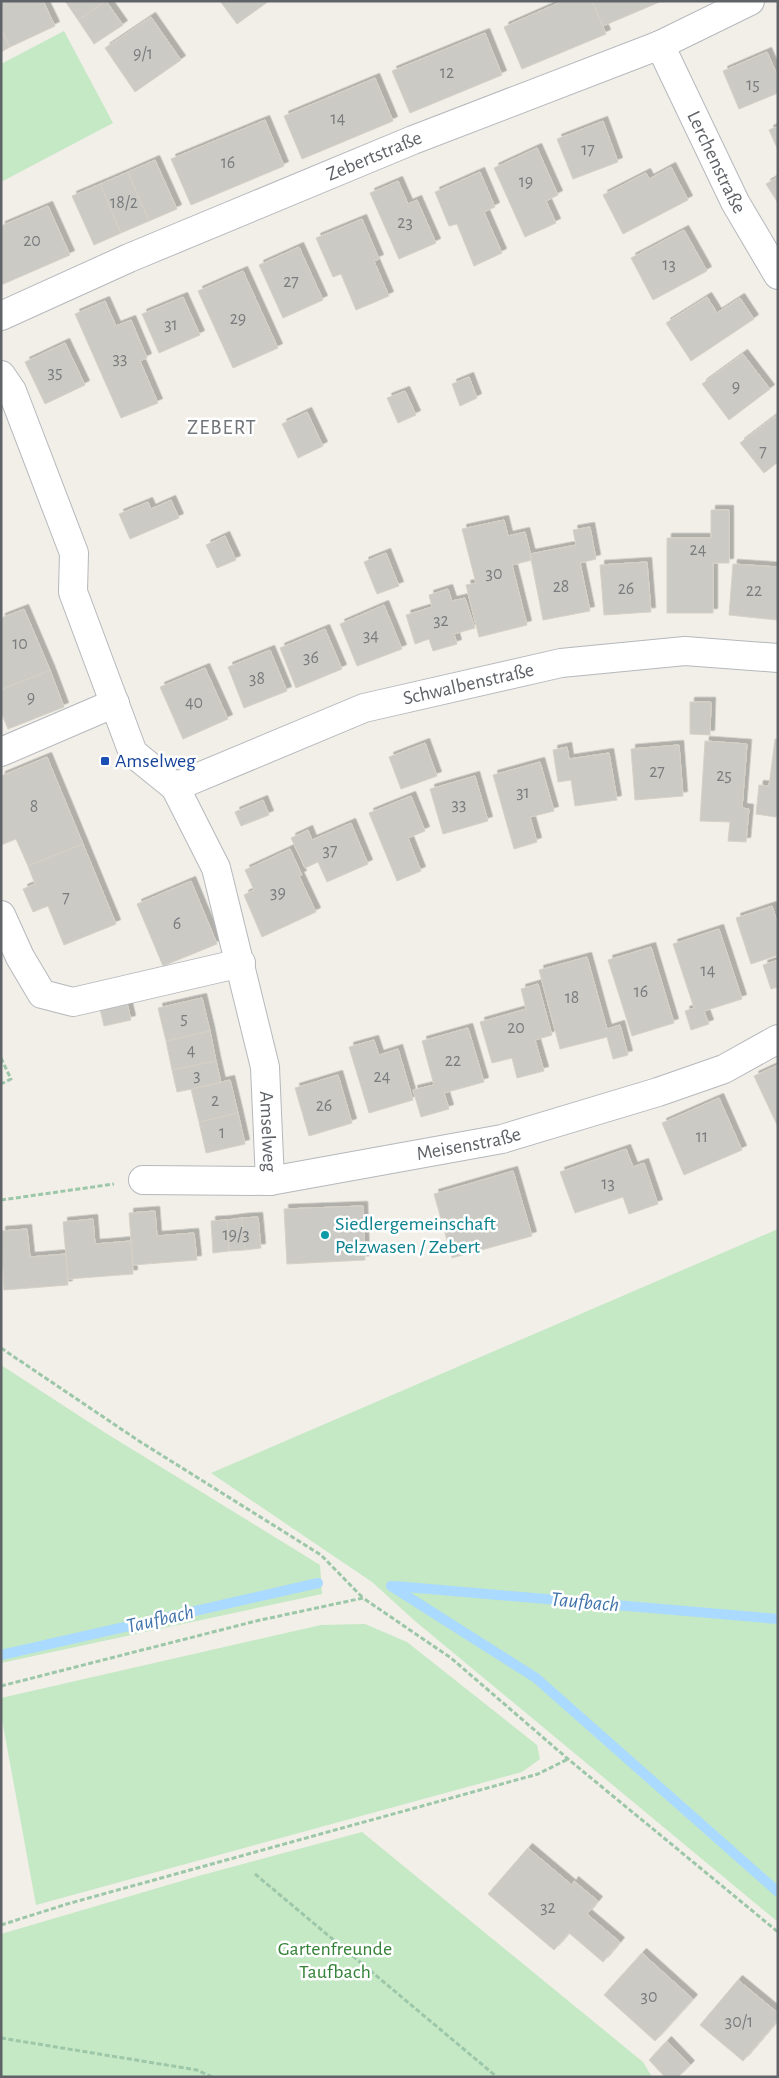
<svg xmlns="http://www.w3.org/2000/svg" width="779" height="2078" viewBox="0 0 779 2078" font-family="'Alegreya Sans',sans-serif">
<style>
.green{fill:#c5e8c5}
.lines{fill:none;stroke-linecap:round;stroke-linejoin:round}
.stream{stroke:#aadaff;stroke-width:10}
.building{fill:#cccac5;stroke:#d6d1c6;filter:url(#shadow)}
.minor-casing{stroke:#b5b8bc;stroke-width:30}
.path{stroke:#9cc7a9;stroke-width:3;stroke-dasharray:5 2.5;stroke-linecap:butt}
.minor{stroke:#fff;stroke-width:28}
.transit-dot{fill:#1a4fb4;stroke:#fff;stroke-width:2}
.culture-dot{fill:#0f9aa8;stroke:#fff;stroke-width:2}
.labels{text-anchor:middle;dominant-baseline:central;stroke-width:5;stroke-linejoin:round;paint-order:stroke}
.number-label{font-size:18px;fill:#7a7d7f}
.street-label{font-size:20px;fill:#5f6368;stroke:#fff}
.transit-label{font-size:20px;fill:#164399;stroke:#fff;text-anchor:start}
.culture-label{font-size:20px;fill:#0d838f;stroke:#fff;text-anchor:start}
.park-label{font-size:20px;fill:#348238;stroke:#fff}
.neighbourhood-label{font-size:21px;letter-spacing:1px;fill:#70757a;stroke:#fff}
.water-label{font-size:21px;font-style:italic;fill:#4174aa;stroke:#fff}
</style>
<defs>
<filter id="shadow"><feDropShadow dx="4.5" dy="-4.5" stdDeviation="0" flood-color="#0004"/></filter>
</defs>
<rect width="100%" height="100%" fill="#f1efe8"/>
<path class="green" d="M64,31L113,123L1,182V64Z
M778,1229V1922L415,1621L372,1582L211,1473Z
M1,1365L104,1432L320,1565L322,1594L1,1663Z
M365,1624L407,1642L537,1745L540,1759L522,1772L36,1905L1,1714V1698L321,1625Z
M362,1832L643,2062L652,2077H1V1934L202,1875Z"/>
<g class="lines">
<path class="stream" d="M391,1586L536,1678L778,1892
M395,1586L778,1619
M1,1655L318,1583"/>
</g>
<path class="building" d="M1,1H43L55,26L10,47L1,29Z
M65,1H106L78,20Z
M106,1L123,25L94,44L78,20Z
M220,1H269L237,24Z
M563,1H592L606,34L522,69L504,27Z
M592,1H662L603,26Z
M151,17L181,60L135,92L105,48Z
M1,29L10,47L1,52Z
M485,33L502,75L410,113L392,71Z
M767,52L778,77V93L739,109L723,71Z
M375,78L393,121L302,159L284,116Z
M265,120L284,166L191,205L171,159Z
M603,121L618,162L573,179L557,139Z
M778,126V150L769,130Z
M537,148L558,195L546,201L556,223L525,237L494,168Z
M155,160L177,209L149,221L128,172Z
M671,167L688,200L623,234L603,195L646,173L649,179Z
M128,172L149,221L121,233L100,184Z
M480,172L495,207L484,212L502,253L474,266L457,224L449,226L435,192Z
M778,177V203L766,184Z
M398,181L408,204L417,200L436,243L399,259L370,193Z
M100,184L121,233L94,245L72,196Z
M48,206L70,255L1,285V226Z
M362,219L379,259L374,261L389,296L356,310L341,274L333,277L316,238Z
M684,230L707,271L653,300L631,258Z
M299,247L323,300L283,318L259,265Z
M243,271L278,348L233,368L198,291Z
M183,297L200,335L159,353L142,314Z
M707,297L717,313L740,298L754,319L691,361L666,323Z
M105,301L116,326L131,320L147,358L140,361L158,403L121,418L75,314Z
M65,343L85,385L45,404L25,362Z
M743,354L770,389L729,420L702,384Z
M469,377L477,398L460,406L452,384Z
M405,391L416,415L398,423L387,398Z
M307,412L323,446L298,458L282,424Z
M778,414V462L764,473L740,443Z
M171,500L179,518L130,539L119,514L148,502L151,509Z
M711,510H729V563H713V613H667V538H711Z
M504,520L508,536L525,532L532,560L512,565L527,625L479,637L466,585L476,583L462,529Z
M590,527L596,559L580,563L590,611L543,620L530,554L576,545L573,530Z
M225,536L236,560L217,568L206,545Z
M386,553L399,586L377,594L364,562Z
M647,562L651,612L604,615L600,565Z
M733,564L778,567L777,620L729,615Z
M448,589L452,601L465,598L475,628L454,634L457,644L433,651L429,639L415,644L406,615L432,607L429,595Z
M384,605L402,649L357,666L340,624Z
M24,609L50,670L1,690V618Z
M325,629L342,669L296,688L280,648Z
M270,650L287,691L244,708L228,667Z
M205,668L228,719L183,739L160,687Z
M50,670L64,707L8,729L1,712V690Z
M690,702H711L710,735L690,734Z
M775,739H778V810L776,817L756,814L759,785L769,786Z
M705,741L747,744L742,808L749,809L746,842L728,841L730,822L700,821Z
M425,743L437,776L401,789L389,757Z
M679,745L683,796L635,800L631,749Z
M567,747L569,759L609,753L617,800L575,806L571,780L558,782L553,750Z
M47,757L83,844L28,866L16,839L1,845V776Z
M540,762L554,811L530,817L537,842L514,849L493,775Z
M475,776L488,821L443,834L430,789Z
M411,796L425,831L408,838L421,871L397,881L369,813Z
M263,800L269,815L241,826L235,812Z
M351,823L368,864L327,882L318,862L305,868L291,838L308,830L312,840Z
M83,844L116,924L64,945L48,906L33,912L23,889L35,884L28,866Z
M290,849L302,875L299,876L316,912L262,937L244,895L254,890L245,870Z
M191,881L217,944L163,966L137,904Z
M772,906L778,924V955L751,964L736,918Z
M719,929L742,999L704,1011L709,1024L691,1030L685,1011L694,1008L673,944Z
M651,947L674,1023L632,1036L608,960Z
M587,957L607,1029L620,1025L628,1055L613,1059L607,1037L560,1049L539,970Z
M778,960V987L771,989L763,965Z
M538,984L552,1035L535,1040L544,1071L517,1078L512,1058L492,1063L480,1022L526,1009L521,989Z
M202,998L210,1031L166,1041L158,1008Z
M127,1003L131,1020L104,1026L100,1009Z
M468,1028L484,1082L444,1093L449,1109L421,1117L413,1090L434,1085L422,1041Z
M210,1031L216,1061L172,1070L166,1041Z
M374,1040L379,1055L398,1049L413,1100L369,1113L349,1047Z
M216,1061L221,1083L177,1092L172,1070Z
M778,1065V1127L754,1076Z
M338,1075L352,1123L309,1136L295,1088Z
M230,1080L238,1113L199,1122L191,1089Z
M719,1098L742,1150L684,1175L662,1123Z
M238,1113L245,1144L206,1153L199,1122Z
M626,1149L633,1167L644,1163L658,1204L629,1214L623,1197L575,1213L560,1172Z
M513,1171L532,1236L452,1258L434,1194Z
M363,1206L365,1260L287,1264L284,1209Z
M155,1211L157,1236L194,1233L197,1260L133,1265L129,1213Z
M258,1217L261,1248L245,1250L242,1218Z
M242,1218L245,1250L229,1251L227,1220Z
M93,1219L95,1244L131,1241L133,1274L68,1279L63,1222Z
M227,1220L229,1251L213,1253L211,1221Z
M27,1229L30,1257L66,1254L68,1285L4,1290L1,1231Z
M528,1848L572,1885L574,1881L598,1901L587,1914L620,1942L603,1962L569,1933L554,1950L488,1894Z
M642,1953L693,1999L655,2041L604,1995Z
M738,1980L778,2013V2020L743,2061L700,2025Z
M667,2041L690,2065L678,2077H665L649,2060Z"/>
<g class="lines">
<g class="minor-casing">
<g id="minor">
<path id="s1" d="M660,45L735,202L778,275"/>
<path id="s2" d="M1,316L129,258L413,140L660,45L750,1"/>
<path id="s3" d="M1,375L12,391L74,553L73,592L133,753L175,787L216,868L265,1067L270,1181"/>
<path d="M1,752L115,703"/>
<path id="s4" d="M175,787L364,708L561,663L685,651L778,658"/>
<path d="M1,915L20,957L42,994L73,1002L241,963"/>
<path id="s5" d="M143,1180L270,1181L502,1139L658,1092L724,1069L778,1039"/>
</g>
</g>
<path class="path" d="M1,1058L11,1079L1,1084
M1,1200L114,1184
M1,1348L139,1441L321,1555L363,1598
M1,1686L256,1621L363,1598L451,1658L568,1759L778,1932
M255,1874L497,2077
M1,1925L67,1904L538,1774L568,1759
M1,2038L197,2070L212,2077"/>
<use href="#minor" class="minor"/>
</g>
<rect class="transit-dot" x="100" y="756" width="10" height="10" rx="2.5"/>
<circle class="culture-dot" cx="325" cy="1235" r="5"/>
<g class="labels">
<g class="number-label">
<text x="143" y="54">9/1</text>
<text x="447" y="73">12</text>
<text x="753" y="85">15</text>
<text x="338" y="119">14</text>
<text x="588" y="150">17</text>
<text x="228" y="163">16</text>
<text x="526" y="182">19</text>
<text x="124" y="203">18/2</text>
<text x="405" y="223">23</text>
<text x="32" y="241">20</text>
<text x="669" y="265">13</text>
<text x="291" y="282">27</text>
<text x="238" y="319">29</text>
<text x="171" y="325">31</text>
<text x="120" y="359">33</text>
<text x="55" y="373">35</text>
<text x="736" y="387">9</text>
<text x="763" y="452">7</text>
<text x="698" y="550">24</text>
<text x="494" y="574">30</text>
<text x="561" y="587">28</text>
<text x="626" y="589">26</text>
<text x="754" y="591">22</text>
<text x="441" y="621">32</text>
<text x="371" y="636">34</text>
<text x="20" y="644">10</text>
<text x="311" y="658">36</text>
<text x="257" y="679">38</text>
<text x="31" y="698">9</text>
<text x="194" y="703">40</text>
<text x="657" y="772">27</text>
<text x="724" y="776">25</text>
<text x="523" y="793">31</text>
<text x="459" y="805">33</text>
<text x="34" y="807">8</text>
<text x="330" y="851">37</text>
<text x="278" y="893">39</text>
<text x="66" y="898">7</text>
<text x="177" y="924">6</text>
<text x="708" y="971">14</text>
<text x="641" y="992">16</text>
<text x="572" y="998">18</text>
<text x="184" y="1019">5</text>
<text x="516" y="1028">20</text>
<text x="191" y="1051">4</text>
<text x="453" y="1061">22</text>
<text x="197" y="1076">3</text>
<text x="382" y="1077">24</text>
<text x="215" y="1101">2</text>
<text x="324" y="1106">26</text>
<text x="222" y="1133">1</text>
<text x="702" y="1137">11</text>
<text x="608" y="1184">13</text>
<text x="236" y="1235">19/3</text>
<text x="548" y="1908">32</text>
<text x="649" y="1997">30</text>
<text x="739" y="2022">30/1</text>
</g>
<g class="street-label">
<text stroke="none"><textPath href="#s2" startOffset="406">Zebertstraße</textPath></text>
<text stroke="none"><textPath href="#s1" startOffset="130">Lerchenstraße</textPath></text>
<text stroke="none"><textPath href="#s4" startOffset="312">Schwalbenstraße</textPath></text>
<text stroke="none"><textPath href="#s3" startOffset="818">Amselweg</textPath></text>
<text stroke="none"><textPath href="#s5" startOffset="329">Meisenstraße</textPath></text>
</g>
<g class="transit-label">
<text x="115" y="761">Amselweg</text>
</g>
<g class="culture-label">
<text x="335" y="1224">Siedlergemeinschaft<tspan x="335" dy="23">Pelzwasen / Zebert</tspan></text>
</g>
<g class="park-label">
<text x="335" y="1949">Gartenfreunde<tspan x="335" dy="23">Taufbach</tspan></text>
</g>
<g class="neighbourhood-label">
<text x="222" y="427">ZEBERT</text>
</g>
<g class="water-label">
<text transform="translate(585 1602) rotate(5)">Taufbach</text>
<text transform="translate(160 1619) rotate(-13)">Taufbach</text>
</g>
</g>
<rect width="779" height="2078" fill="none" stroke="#5f6368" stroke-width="5"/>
</svg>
